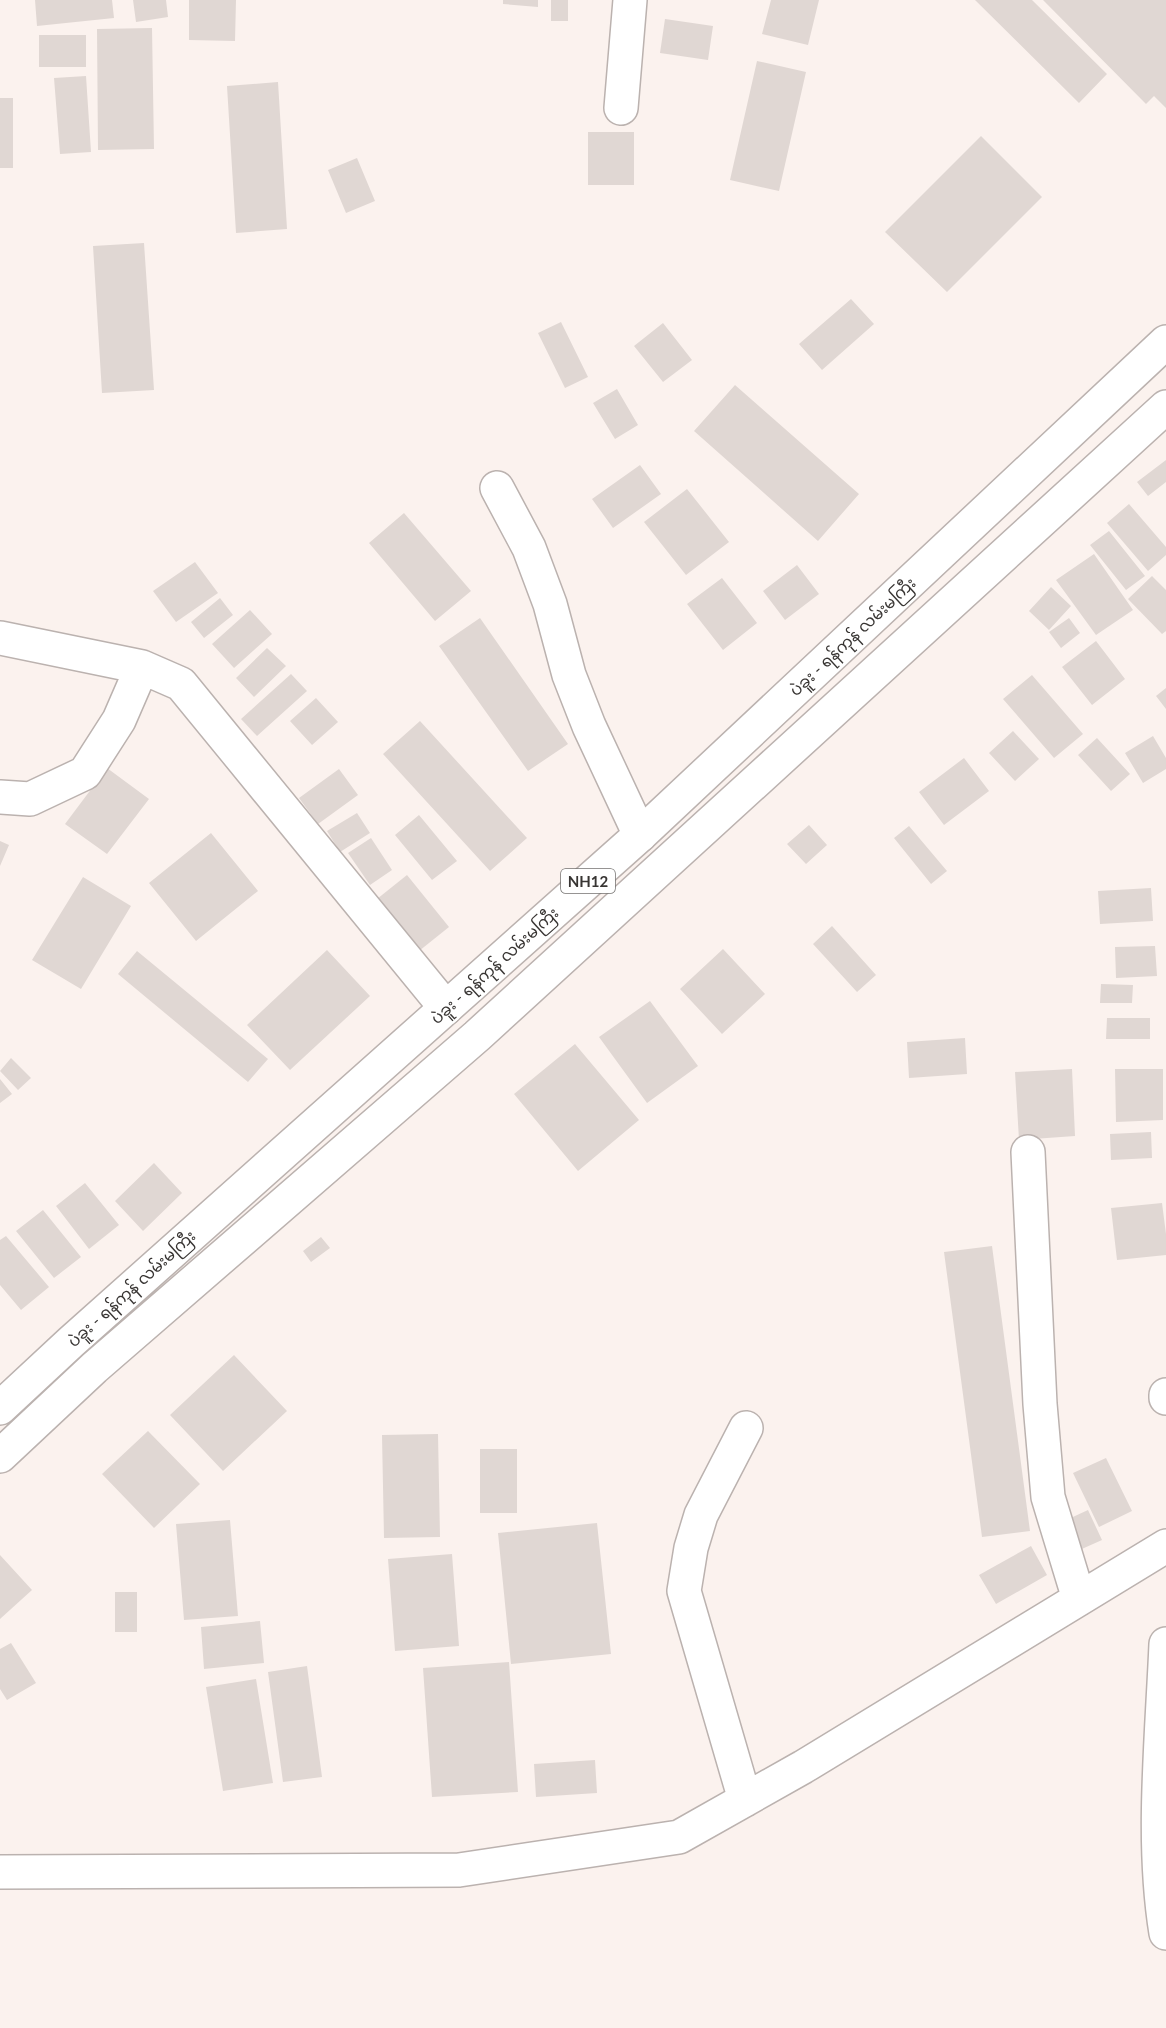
<svg xmlns="http://www.w3.org/2000/svg" width="1166" height="2028" viewBox="0 0 1166 2028" font-family="Lato,'Noto Sans Myanmar',sans-serif">
<style>
.building{fill:#e0d7d3}
.lines{fill:none;stroke-linecap:round;stroke-linejoin:round}
.minor-casing{stroke:#bbb2af;stroke-width:36}
.highway-casing{stroke:#bbb2af;stroke-width:36}
.minor{stroke:#fff;stroke-width:33}
.highway{stroke:#fff;stroke-width:33}
.labels{text-anchor:middle;dominant-baseline:central;stroke-width:4.5;stroke-linejoin:round;paint-order:stroke}
.shield{fill:#fff;stroke:#747270;stroke-width:1.5}
.shield-label{font-size:15px;font-weight:bold;fill:#383533}
.street-label{font-size:16px;fill:#383533;stroke:#fff}
</style>
<rect width="100%" height="100%" fill="#fbf2ee"/>
<path class="building" d="M35,0H112L114,18L37,26Z
M133,0H166L168,17L136,22Z
M189,0H236L235,41L189,40Z
M503,0H538V7L503,4Z
M551,0H568V21H551Z
M771,0H819L808,45L762,34Z
M975,0H1032L1107,74L1079,103Z
M1043,0H1166V108L1154,96L1146,104Z
M665,19L713,26L708,60L660,53Z
M152,28L154,149L98,150L97,29Z
M39,35H86V67H39Z
M757,61L806,72L779,191L730,180Z
M86,76L91,152L60,154L54,78Z
M278,82L287,229L236,233L227,86Z
M0,98H13V168H0Z
M588,132H634V185H588Z
M981,136L1042,197L947,292L885,232Z
M357,158L375,201L346,213L328,170Z
M144,243L154,390L102,393L93,246Z
M851,299L874,324L822,370L799,344Z
M561,322L588,377L565,388L538,333Z
M663,323L692,360L663,382L634,346Z
M735,385L859,494L818,541L694,431Z
M617,389L638,425L615,439L593,403Z
M1166,460V482L1148,496L1137,482Z
M640,465L661,494L613,528L592,499Z
M687,489L729,542L686,575L644,522Z
M1129,504L1166,547V555L1148,571L1107,523Z
M404,513L471,591L435,621L369,543Z
M1109,531L1145,576L1126,590L1090,545Z
M1094,554L1133,610L1096,635L1056,580Z
M195,562L218,593L176,622L153,591Z
M797,565L819,594L785,620L763,591Z
M1152,576L1166,590V631L1162,634L1128,599Z
M722,578L757,623L723,650L687,604Z
M1051,587L1071,606L1049,630L1029,611Z
M220,598L233,615L204,638L191,622Z
M250,610L272,634L234,668L212,644Z
M480,618L568,744L528,771L439,646Z
M1069,618L1080,633L1061,648L1049,632Z
M1096,641L1125,679L1092,705L1062,667Z
M267,648L286,666L254,697L236,678Z
M291,674L307,691L257,736L241,719Z
M1032,675L1083,734L1054,758L1003,699Z
M1166,688V709L1156,696Z
M316,698L338,722L312,745L290,721Z
M420,721L527,838L490,871L383,754Z
M1013,731L1039,759L1015,781L989,753Z
M1153,736L1166,758V769L1143,783L1125,753Z
M1097,738L1130,774L1111,791L1078,755Z
M964,758L989,791L944,825L919,792Z
M107,768L149,799L107,854L65,824Z
M339,769L358,795L318,824L299,798Z
M357,813L370,833L340,852L327,831Z
M419,815L457,861L432,880L395,835Z
M809,825L827,845L806,864L787,844Z
M909,826L947,871L931,884L894,838Z
M211,833L258,891L196,941L149,883Z
M371,838L392,870L370,885L348,853Z
M0,841L9,845L0,866Z
M407,875L449,927L419,951L377,899Z
M83,877L131,906L81,989L32,960Z
M1151,888L1153,921L1100,924L1098,891Z
M832,926L876,975L857,992L813,944Z
M1155,946L1157,976L1116,978L1115,947Z
M723,949L765,994L722,1034L680,989Z
M327,950L370,996L290,1070L247,1025Z
M137,951L268,1059L248,1082L118,974Z
M1101,984L1133,985L1132,1003H1100Z
M650,1001L698,1066L647,1103L599,1037Z
M1107,1018H1150V1039H1106Z
M965,1038L967,1074L909,1078L907,1042Z
M575,1044L639,1120L578,1171L514,1094Z
M11,1058L31,1078L18,1090L0,1071Z
M1072,1069L1075,1136L1019,1140L1015,1072Z
M1115,1069H1163V1120L1116,1122Z
M0,1079L12,1094L0,1103Z
M1151,1132L1152,1158L1111,1160L1110,1134Z
M154,1163L182,1193L143,1231L115,1201Z
M85,1183L119,1225L89,1249L56,1206Z
M1162,1203L1166,1234V1255L1117,1260L1111,1208Z
M43,1210L81,1257L54,1278L16,1231Z
M6,1236L49,1287L21,1310L0,1285V1240Z
M321,1237L330,1248L311,1262L303,1251Z
M992,1246L1030,1531L982,1537L944,1252Z
M234,1355L287,1411L223,1471L170,1415Z
M148,1431L200,1484L154,1528L102,1474Z
M438,1434L440,1537L384,1538L382,1435Z
M480,1449H517V1513H480Z
M1106,1458L1132,1511L1099,1527L1073,1473Z
M1088,1510L1102,1540L1075,1552L1062,1522Z
M230,1520L238,1616L184,1620L176,1524Z
M597,1523L611,1654L511,1664L498,1533Z
M1031,1546L1047,1575L996,1604L979,1575Z
M452,1554L459,1646L395,1651L388,1559Z
M0,1555L32,1590L0,1619Z
M115,1592H137V1632H115Z
M260,1621L264,1663L204,1669L201,1627Z
M11,1643L36,1683L7,1700L0,1689V1649Z
M509,1662L518,1792L432,1797L423,1668Z
M307,1666L322,1777L283,1782L268,1672Z
M256,1679L273,1783L223,1791L206,1687Z
M595,1760L597,1793L536,1797L534,1764Z"/>
<g class="lines">
<g class="minor-casing">
<path id="minor" d="M621,108L630,0
M497,488L529,548L550,604L569,675L589,726L640,835
M0,638L142,667L181,684L446,1008
M0,797L30,799L85,773L119,720L142,667
M1028,1152L1040,1404L1048,1497L1079,1599
M1166,1395V1398
M1166,1644C1162,1739 1151,1840 1166,1933
M745,1800L684,1591L691,1548L701,1515L746,1428
M0,1872L459,1870L679,1837L803,1767L1166,1546"/>
</g>
<g class="highway-casing">
<path id="highway" d="M0,1408L71,1342L640,835L1166,342
M0,1456L94,1368L477,1036L1166,407"/>
</g>
<use href="#minor" class="minor"/>
<use href="#highway" class="highway"/>
</g>
<g class="labels">
<rect class="shield" x="561" y="869" width="54" height="24" rx="4.5"/>
<g class="shield-label">
<text x="588" y="881">NH12</text>
</g>
<g class="street-label">
<text transform="translate(852 636) rotate(-43)">ပဲခူး - ရန်ကုန် လမ်းမကြီး</text>
<text transform="translate(494 965) rotate(-42)">ပဲခူး - ရန်ကုန် လမ်းမကြီး</text>
<text transform="translate(131 1288) rotate(-42)">ပဲခူး - ရန်ကုန် လမ်းမကြီး</text>
</g>
</g>
</svg>
